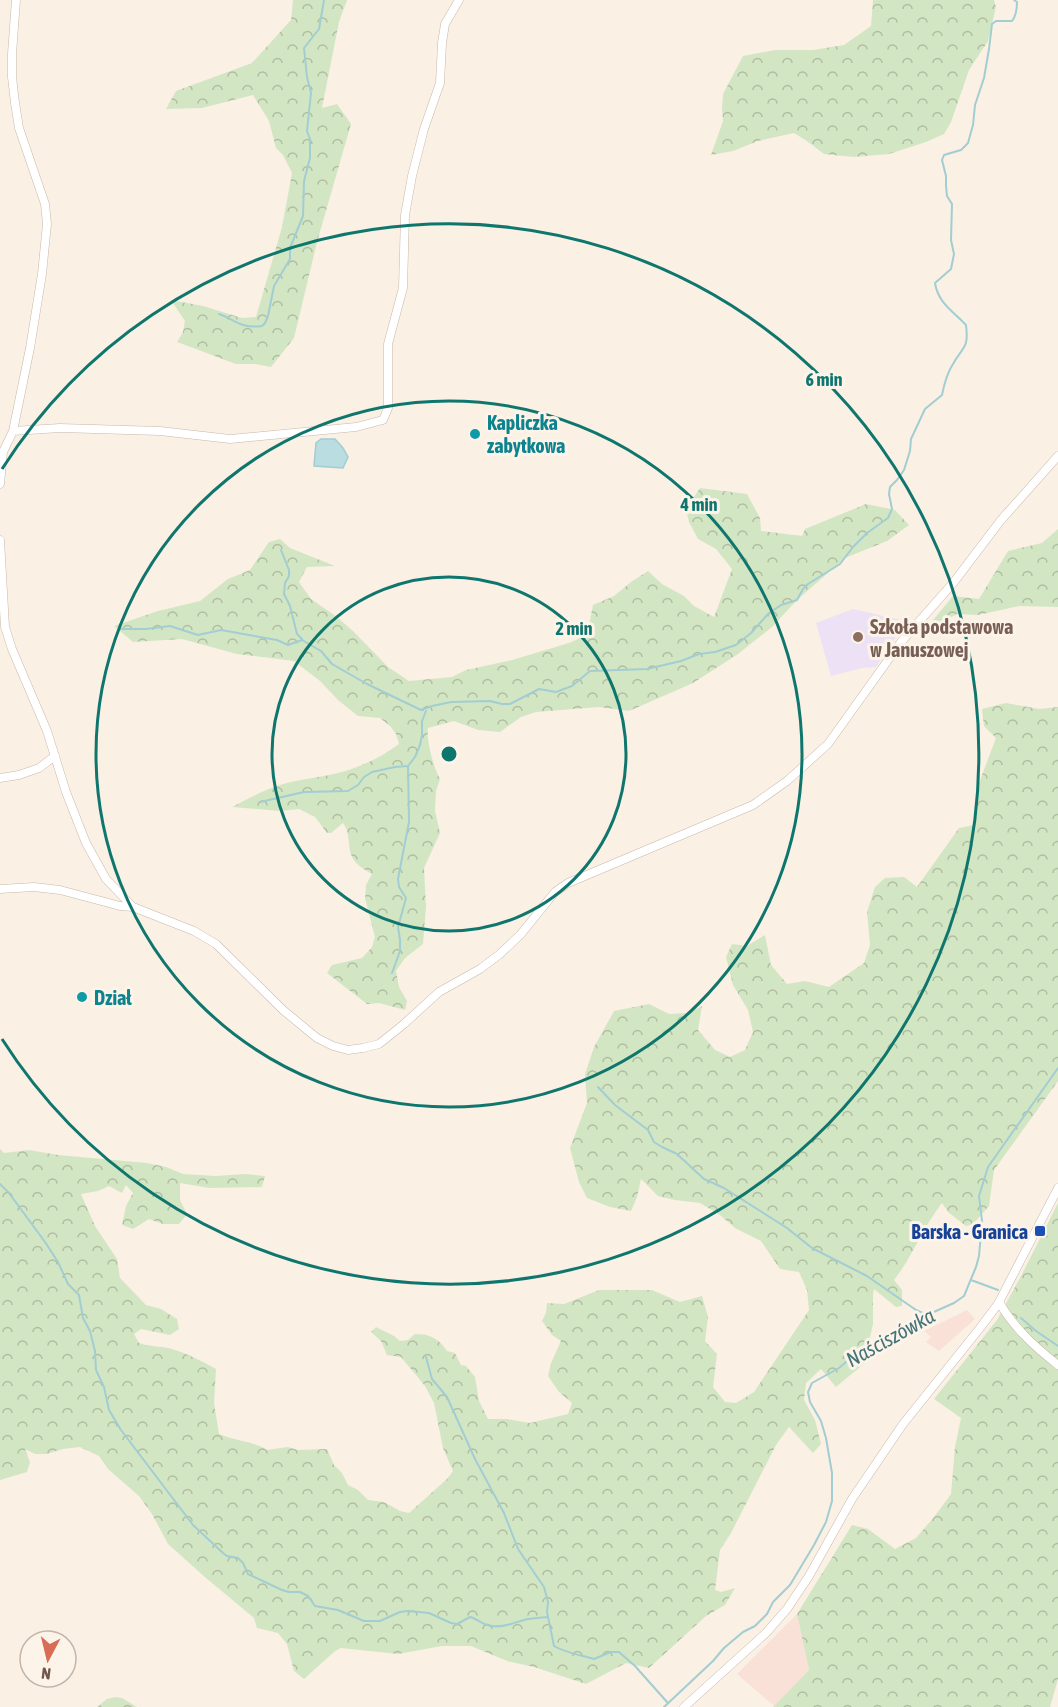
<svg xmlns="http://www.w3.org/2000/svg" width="1058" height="1707" viewBox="0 0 1058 1707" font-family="'Asap Condensed',sans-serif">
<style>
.commercial{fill:#f9e1d8}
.education{fill:#ede1f6}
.forest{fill:url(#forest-crowns)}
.water{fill:#badde1;stroke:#a2cdd2;stroke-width:1.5}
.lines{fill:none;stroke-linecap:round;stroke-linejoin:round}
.stream{stroke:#a2cdd2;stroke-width:2}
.minor-casing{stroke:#c9b8ab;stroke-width:9}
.minor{stroke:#fff;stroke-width:8}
.ring{fill:none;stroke:#0f766e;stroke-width:3}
.culture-dot{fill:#0f9aa8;stroke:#fdf4e9;stroke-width:2}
.education-dot{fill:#8d6e63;stroke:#fdf4e9;stroke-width:2}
.transit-dot{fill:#1a4fb4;stroke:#fdf4e9;stroke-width:2}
.labels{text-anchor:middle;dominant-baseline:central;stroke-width:6;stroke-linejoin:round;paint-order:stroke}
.culture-label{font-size:20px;font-weight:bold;fill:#0d838f;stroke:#fdf4e9;text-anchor:start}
.education-label{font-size:20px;font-weight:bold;fill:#785e54;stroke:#fdf4e9;text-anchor:start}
.transit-label{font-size:20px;font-weight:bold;fill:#164399;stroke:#fdf4e9;text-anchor:end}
.water-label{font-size:21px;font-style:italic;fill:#45747b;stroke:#fdf4e9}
.centre{fill:#0f766e;stroke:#fdf4e9;stroke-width:3}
.ring-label{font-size:18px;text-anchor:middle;font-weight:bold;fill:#0f766e;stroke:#fdf4e9;stroke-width:6;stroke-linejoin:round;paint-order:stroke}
</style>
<defs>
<pattern id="forest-crowns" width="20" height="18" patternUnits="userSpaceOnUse" patternTransform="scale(1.5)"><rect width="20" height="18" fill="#d3e6c4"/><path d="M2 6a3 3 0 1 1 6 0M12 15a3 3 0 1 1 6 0" fill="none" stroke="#afbda1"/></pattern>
</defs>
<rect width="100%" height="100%" fill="#faf0e4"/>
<path class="commercial" d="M967,1310L975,1319L939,1351L926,1342L931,1337L924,1331Z
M797,1614L809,1670L774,1706L737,1674Z"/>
<path class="education" d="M853,609L906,621L876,667L862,668L831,676L816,623Z"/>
<path class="forest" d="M293,0H347L339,22L322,108L337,104L351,124L317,242L294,338L271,367L255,364H236L177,342L183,332L185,321L171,300L203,306L242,318L256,317L282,227L292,173L283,155L276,148L269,121L253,95L202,108L166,109L176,91L252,63L291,20Z
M873,0H994L996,7L988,41L969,70L951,122L944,134L926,142L889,154L853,157L824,154L807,141L794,133L758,141L733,151L711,155L723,121L722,108L723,94L743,56L775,50H813L844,45L871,26Z
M700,488L747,494L760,518L761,531L802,536L805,529L866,504L895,510L909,525L887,541L845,558L797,600L772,627L738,654L693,683L629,711L599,707L536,712L521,717L500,732L478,730L454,721L428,728C426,740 434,769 440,779L436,791L435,811L440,833L424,868L426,907L423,944L405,958L396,971L399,987L407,1001L405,1010L379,1003L367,1004L327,973L332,965L362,958L372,947L375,937L365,898L366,885L372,874C365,870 356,865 352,857C347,846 351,833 343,823L331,833H327L315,817L299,809L280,811L232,807C246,800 260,792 274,787C290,781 307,779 324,776C352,771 376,761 399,744L396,734L390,726L380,718L358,716L338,700L320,681L294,661L237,654L182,639L133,642L114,626L158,611L200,601L228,579L250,570L269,542L280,539L290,548L335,566L307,567L299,582L311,599L337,617L353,631L388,667L409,681L452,677L466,670L512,660L569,643L587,635L593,605L614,596L631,582L648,571L662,584L684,596L694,606L714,617L732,569L716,549L698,539L689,522L686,509Z
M1058,529V607L1019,606L978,615L957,614L937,625L928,626L953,596L979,599L1008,551L1042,543Z
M1006,703L1039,709L1058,707V1081L994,1170L989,1206L973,1224L966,1226L948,1212L942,1203C923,1227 913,1256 894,1280L902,1290V1306L896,1307L874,1289L873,1294V1324L870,1337L878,1352L836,1387L821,1369L806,1383L804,1400L815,1420L821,1444L813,1453L789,1427L776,1445L731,1533L720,1550L715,1590L721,1592L735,1588L725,1605L706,1616L649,1668L626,1663L586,1684L534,1667L507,1661L471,1646H442L398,1654L341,1648L335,1651L304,1679L294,1671L287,1644L278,1633L257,1628L254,1618L206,1578L168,1544L152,1514L139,1496L108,1469L99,1456L80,1447L63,1449L47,1454H35L25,1449L30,1462L27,1472L0,1480V1149L4,1153L29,1150L58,1155L147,1163L166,1167L183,1174L216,1176L245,1174L265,1176L262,1187L209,1188L180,1183V1200L187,1214L179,1224H163L149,1219L133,1229L122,1225L126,1206L133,1193L126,1185L122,1193L109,1186L98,1191L81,1194L95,1226L117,1259L120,1278L146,1305L161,1309L177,1319L179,1329L170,1335L141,1329L134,1334L139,1343C150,1347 162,1346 172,1349C188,1354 202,1361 216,1369L214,1403L219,1434C235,1441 253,1441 267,1450L288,1447L298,1450L327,1449L334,1465L342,1473L348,1485L358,1490L368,1500L384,1502L400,1511L409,1513L447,1479L453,1471L443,1448L434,1403L425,1386L401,1357L387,1355L381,1341L371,1332L376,1327L394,1336L400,1341L408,1340L415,1334C430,1334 438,1338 447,1351L455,1353L461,1365L466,1366L475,1377L479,1401L488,1419H507L530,1423L568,1414L572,1403L559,1392L548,1376L551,1363L561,1341L552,1335L542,1321L546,1313L547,1303L564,1304L599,1290H652L680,1302L702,1296L708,1317L705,1341L717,1354L713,1387L725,1402L736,1403L754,1392L809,1310L807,1290L799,1272L780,1269L761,1241L735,1228L720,1215L700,1203L675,1200L658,1196L641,1179L637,1197L631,1211L610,1207L587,1198L579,1182L570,1148L587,1103L585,1074L594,1047L614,1011L649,1004L669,1014L687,1013L702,1006L698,1030L715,1050L730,1057L745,1050L753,1032L748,1010L733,985L726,957L732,944L747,946L765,935L771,965L787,984L805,981L829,987L864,963L870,945L867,912L875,887L885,878L904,877L917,887L959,828L974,825L979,783L996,738L984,726L982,709Z
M1058,1203V1679L1050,1707H773L809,1670L797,1614L852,1525L868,1529L895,1549L916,1538L934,1517L951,1494L955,1447L961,1418L934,1399L997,1320L1021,1276Z
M115,1697L122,1698L137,1707H97L107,1699Z"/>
<path class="water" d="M321,439H335L343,448L348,457L343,468L314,466L316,443Z"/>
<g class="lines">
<path class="stream" d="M219,314C236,320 241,329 262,326L265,323L268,316L274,286L290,259V248L303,216L304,181L310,158V139L307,131L311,93L307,77L304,48L319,29L324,0
M281,550L289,570V576L285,583L284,594L290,606L297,634L302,639
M121,629H146L170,626L198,635L221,630L277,640L288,645L302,640L321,651L332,664L367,684L421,710L432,706L451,702L490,701L502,704H510L539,689L556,692L572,686L590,671L647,669L681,661L699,654L715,652L736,645L751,633L768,614L781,605L797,600L803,589L808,584L840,564L853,547L867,533L888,518L892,509L889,494L890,487L897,480L904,470L910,451L911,439L925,409L942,395C944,385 947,373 953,364C963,346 969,349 966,325C953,311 938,303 935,283L951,269L954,254L951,240L952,204L947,196L946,186V176L942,160L944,155L961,150L968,143L973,125L975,105L984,78L989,49L992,24L996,21H1012C1016,16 1017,9 1017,2L1014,0
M260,802L304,792L348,791L358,785L364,777L372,772L395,767L408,766
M392,973L400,951V940L398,927L406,898L399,887L398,879L409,822L408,766L415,757L420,745L422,735V721L426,711
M598,1087L615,1105L648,1130L654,1142L662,1147L677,1154L704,1179L724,1188L787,1228L812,1248L867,1276L916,1310L927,1315
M0,1184L9,1193L45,1242L58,1262L68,1284L79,1295L83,1318L90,1331L95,1351L96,1370L104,1387L109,1410L121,1430L193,1525L223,1553L227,1556L238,1558L243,1563L248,1574L282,1590L289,1592H300L308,1596L315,1606L338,1610L364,1621H380L400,1612L408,1611L429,1613L451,1623L457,1624L470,1617C478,1619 484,1626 492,1626C503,1628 513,1623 524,1620C532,1618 540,1618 548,1617
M971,1280L998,1290
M1021,1318L1036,1331L1058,1346
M426,1357L432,1379L447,1397L475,1459L504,1513L518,1549L544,1587L548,1602L547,1612L554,1646C566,1653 580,1655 594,1659L611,1652H619L635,1666L667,1702
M664,1707L713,1661L724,1648L743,1632L755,1626L767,1614L773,1602L790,1585L814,1545L826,1522L832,1501V1473L826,1438L821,1421L810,1402L808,1392L812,1383L839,1368L860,1350L880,1341L895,1330L913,1326L927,1315L954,1303L964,1296L976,1267L979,1256L982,1221L979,1196L988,1167L1058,1068"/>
<g class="minor-casing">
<path id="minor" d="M13,431L60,428L160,431L230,439L356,427L383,420L388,408V344L403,288L405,215L412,176L424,129L440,83L442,43L445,24L459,0
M0,484L3,452L13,431L30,348L42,274L47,224L45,204L19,128L15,103L12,77V54L16,0
M0,540L5,627L12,649L47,731L66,792L86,843L106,879L133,907
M0,778L19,775L39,768L55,756
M0,889L34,887L60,890L120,906L133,907L194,931L216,944L283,1010L317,1038L333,1046L348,1050L363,1048L379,1044L404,1024L439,992L480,969L500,954L521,934L555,892L568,883L753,805L787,781L828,744L901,642L954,582L1001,520L1058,456
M999,1302C1014,1328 1035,1347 1058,1365
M684,1707L766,1633L787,1609L809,1576L852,1499L903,1424L980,1328L998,1304L1058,1188"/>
</g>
<use href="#minor" class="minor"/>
</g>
<g class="ring">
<circle cx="449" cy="754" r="177"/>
<circle cx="449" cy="754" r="353"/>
<path d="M2 469A530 530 0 1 1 2 1039"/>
</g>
<g class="culture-dot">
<circle cx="475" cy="434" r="6"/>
<circle cx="82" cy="997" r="6"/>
</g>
<circle class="education-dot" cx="858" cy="637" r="6"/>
<rect class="transit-dot" x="1034" y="1225" width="12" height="12" rx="3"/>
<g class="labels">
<g class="culture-label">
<text x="487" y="422">Kapliczka<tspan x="487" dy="23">zabytkowa</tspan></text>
<text x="94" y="997">Dział</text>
</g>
<g class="education-label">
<text x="870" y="626">Szkoła podstawowa<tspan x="870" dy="23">w Januszowej</tspan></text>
</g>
<g class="transit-label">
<text x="1028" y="1231">Barska - Granica</text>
</g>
<g class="water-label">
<text transform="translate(890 1337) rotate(-29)">Naściszówka</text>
</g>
</g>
<circle cx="449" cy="754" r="9" class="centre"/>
<g class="ring-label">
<text x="824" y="386">6 min</text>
<text x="699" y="511">4 min</text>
<text x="574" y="635">2 min</text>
</g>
<g transform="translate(48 1659) rotate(187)"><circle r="28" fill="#fdf4e9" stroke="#c4b5aa" stroke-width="1.5"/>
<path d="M0-4.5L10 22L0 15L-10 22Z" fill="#d86c54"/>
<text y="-9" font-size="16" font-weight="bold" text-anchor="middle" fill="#6f574c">N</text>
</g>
</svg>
